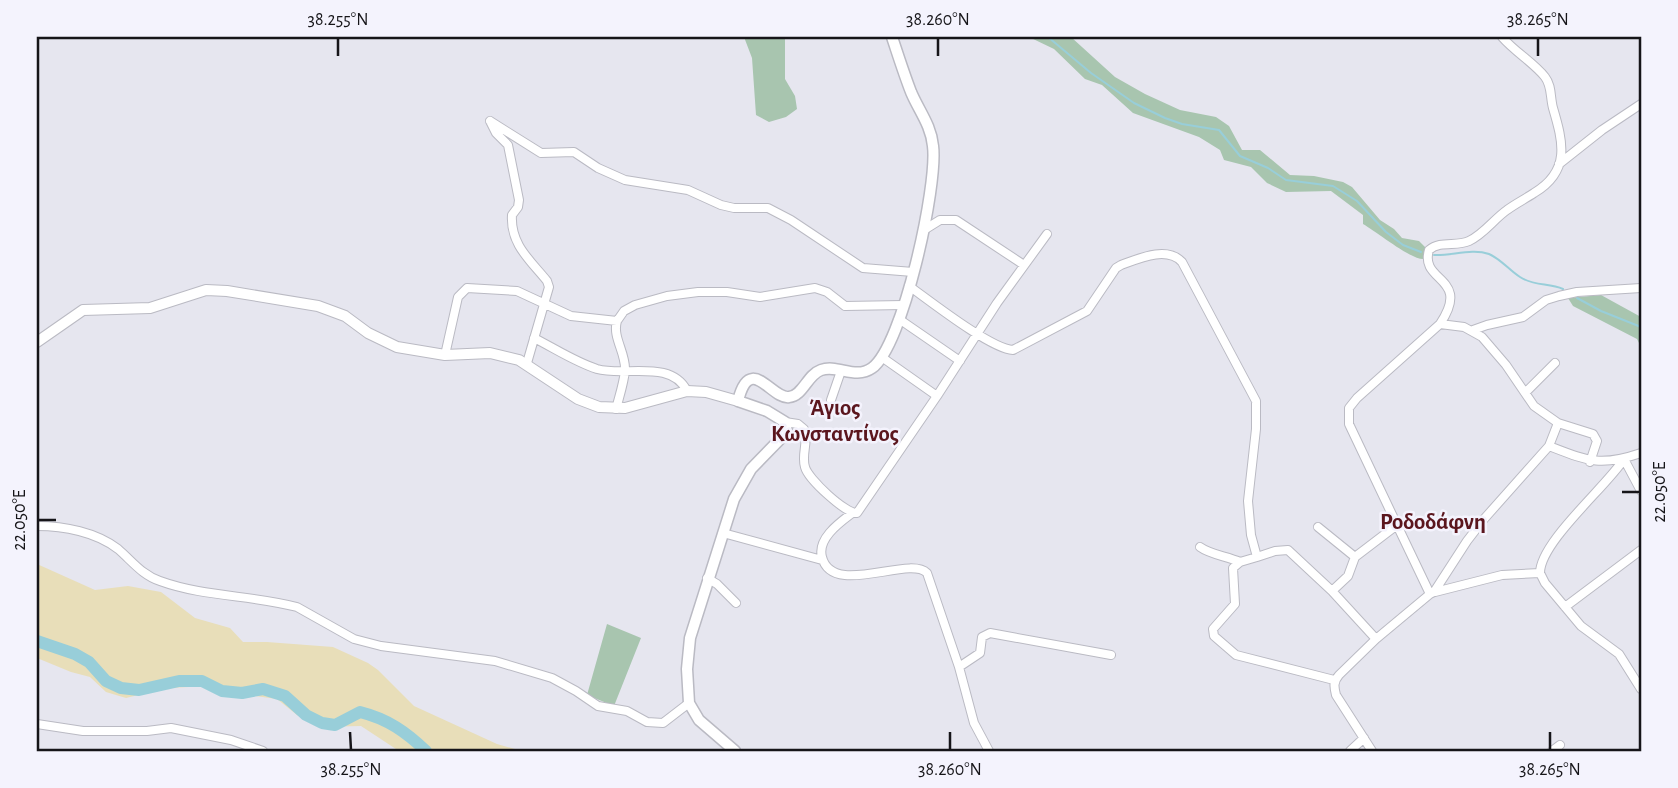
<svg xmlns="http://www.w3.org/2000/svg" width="1678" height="788" viewBox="0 0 1678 788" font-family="'Alegreya Sans',sans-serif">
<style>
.green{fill:#a8c5af}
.sand{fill:#e8deb9}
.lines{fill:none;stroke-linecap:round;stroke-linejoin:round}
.stream{stroke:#98ced9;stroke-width:2}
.river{stroke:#98ced9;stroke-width:12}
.minor-casing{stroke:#babac3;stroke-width:10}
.tertiary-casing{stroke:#babac3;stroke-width:12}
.secondary-casing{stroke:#babac3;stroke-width:13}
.minor{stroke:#fff;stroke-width:8}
.tertiary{stroke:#fff;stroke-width:10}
.secondary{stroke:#fff;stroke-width:10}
.ticks{fill:none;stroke:#161519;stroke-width:2.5}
.labels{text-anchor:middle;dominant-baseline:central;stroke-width:5;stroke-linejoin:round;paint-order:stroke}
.quarter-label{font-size:23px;font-weight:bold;fill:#5b161e;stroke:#f4f3fd}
.neatline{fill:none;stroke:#161519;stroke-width:2.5}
.ticks-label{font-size:18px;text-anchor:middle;fill:#161519}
</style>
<rect width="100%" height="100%" fill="#e6e6ef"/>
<path class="green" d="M744,37H785V79L795,96L797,109L786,117L769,122L756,115L752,58Z
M1029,37H1071L1115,77L1145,94L1180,110L1216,117L1229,126L1242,150H1260L1290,175L1314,176L1343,182L1352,187L1380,220L1394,229L1402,238L1419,241L1426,248L1423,259C1410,259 1377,232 1363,224V215L1331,191L1286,192L1267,183L1251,167L1224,160L1220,150L1199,137L1133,113L1102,85L1085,79L1054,49Z
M1601,295L1641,317V347L1637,339L1573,306L1568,298Z
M607,624L641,638L614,706L587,695Z"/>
<path class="sand" d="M37,564L95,590L128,586L161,592L195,618L230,628L243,642H267L333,647L368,663L378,670L414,706L497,744L522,751H399L361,726L320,727L297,715L277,699L255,696L233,698L203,687H189L167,688L126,698L106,692L90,677L71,672L37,658Z"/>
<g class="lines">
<path class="stream" d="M1048,37L1091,73L1134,103L1165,118L1182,124L1219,130L1240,156L1268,168L1286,180L1333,186L1357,201L1386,232L1403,245L1421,252
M1434,255C1451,256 1472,248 1489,254C1501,259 1510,271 1520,277C1533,286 1549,283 1563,289
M1577,298L1601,311L1641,327"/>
<path class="river" d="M37,641L75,654L89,662L106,681L121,688L139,690L179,681H202L222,691L242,693L263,689L285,696L306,715L322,723L335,725L360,712C388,719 406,732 426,751"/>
<g class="minor-casing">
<path id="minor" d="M490,121L541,153L574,152L598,168L625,180L688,190L721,205L734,208H768L791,220L863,268L913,272
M490,121L496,133L508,145L519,200L518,207L512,215C510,244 530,260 547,281L549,287L527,363
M1559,164L1602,130L1641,104
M924,230L940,220H956L1024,265
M909,286C930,301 991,349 1013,350L1087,311L1116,268L1121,265C1140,258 1167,246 1182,262L1256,401V429L1248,501L1251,535L1257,557L1275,551L1288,550L1332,591L1348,576L1355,557L1397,525L1430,594L1434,592L1467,541L1484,519L1549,446L1558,423L1534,406L1506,365L1482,337L1464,327L1440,324L1357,398L1349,408V424L1397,525
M899,319L960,361
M1440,324C1472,276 1419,283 1429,250C1441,240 1456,247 1469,241C1484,234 1494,219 1507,210C1515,204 1525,199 1534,193C1571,171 1563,142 1553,108C1550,97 1552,86 1545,77C1534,63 1515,52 1502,37
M1473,330L1487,325L1523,317L1546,300L1559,296L1577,292L1641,288
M534,338C554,348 575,362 597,369C625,377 671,359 687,391
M445,355L458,297L467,288L517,291L571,316L617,321L624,311L635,305L667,296L698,292H727L760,297L815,288L827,292L845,306L903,305
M883,358L937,396L997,303L1047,234
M1525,393L1555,363
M831,400L841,371
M616,409C619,397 624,383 625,370C626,353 612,337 617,321
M785,422L798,424L804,429C809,442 801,454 805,467C808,479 846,514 857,513L937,396
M1558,423L1593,434L1597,441L1590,462
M1549,446C1588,461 1600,467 1641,453
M1624,459L1641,491
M851,514C839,523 817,539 822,557C832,598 909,555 927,573L959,667L974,723L989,751
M37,526C64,526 96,532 118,549C132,561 142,575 160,581C204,597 252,595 297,607L354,639L381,646L495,661L552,678L576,691L598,706L627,711L647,722L663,723L689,703
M1318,527L1355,557
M723,533L822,560
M1200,547C1211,555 1227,556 1240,562
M1257,557L1240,562L1233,568L1235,604L1213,629L1214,636L1236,655L1334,680
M1540,573C1540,542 1607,486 1624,459
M707,578L717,584L736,603
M1332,591L1376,639L1339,675C1333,682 1334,687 1336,695L1372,751
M1435,592L1502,575L1540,573L1545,583L1581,626L1619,654L1641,689
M1565,607L1641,550
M1376,639L1430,594
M959,667L980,653L982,637L990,633L1111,655
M37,724L83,731H147L171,728L231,740L263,751
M1350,751L1364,738
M1552,751L1560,745"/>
</g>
<g class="tertiary-casing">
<path id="tertiary" d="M37,342L83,310L150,308L206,290L227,291L318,306L345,316L368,333L397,347L445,355L490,353L519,360L578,399L599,407L625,408L687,391L706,392L738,401"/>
</g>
<g class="secondary-casing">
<path id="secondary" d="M735,751L699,720L689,703L687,669L690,638L734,499L751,469L787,432L785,422L767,411L738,401C750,352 772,400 789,397C803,396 807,375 821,370C838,364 855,380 872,368C903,346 938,185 933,146C931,125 919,111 911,92C904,74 898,55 892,37"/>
</g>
<use href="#minor" class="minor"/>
<use href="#tertiary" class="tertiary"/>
<use href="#secondary" class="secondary"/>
</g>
<path class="ticks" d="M338,38V56M938,38V56M1538,38V56M1622,492H1640M38,520H56M350,732L351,750M950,732V750M1550,732V750"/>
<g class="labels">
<g class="quarter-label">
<text x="835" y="408">Άγιος<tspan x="835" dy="26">Κωνσταντίνος</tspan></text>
<text x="1433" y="522">Ροδοδάφνη</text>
</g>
</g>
<rect width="1678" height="788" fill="none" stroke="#f4f3fd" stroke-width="77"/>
<rect x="38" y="38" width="1602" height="712" class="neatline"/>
<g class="ticks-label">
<text x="338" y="25">38.255°N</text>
<text x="938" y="25">38.260°N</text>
<text x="1538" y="25">38.265°N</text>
<text transform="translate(1659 492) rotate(-90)" y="6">22.050°E</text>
<text transform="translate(19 520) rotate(-90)" y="6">22.050°E</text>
<text x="351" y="775">38.255°N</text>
<text x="950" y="775">38.260°N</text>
<text x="1550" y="775">38.265°N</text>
</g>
</svg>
